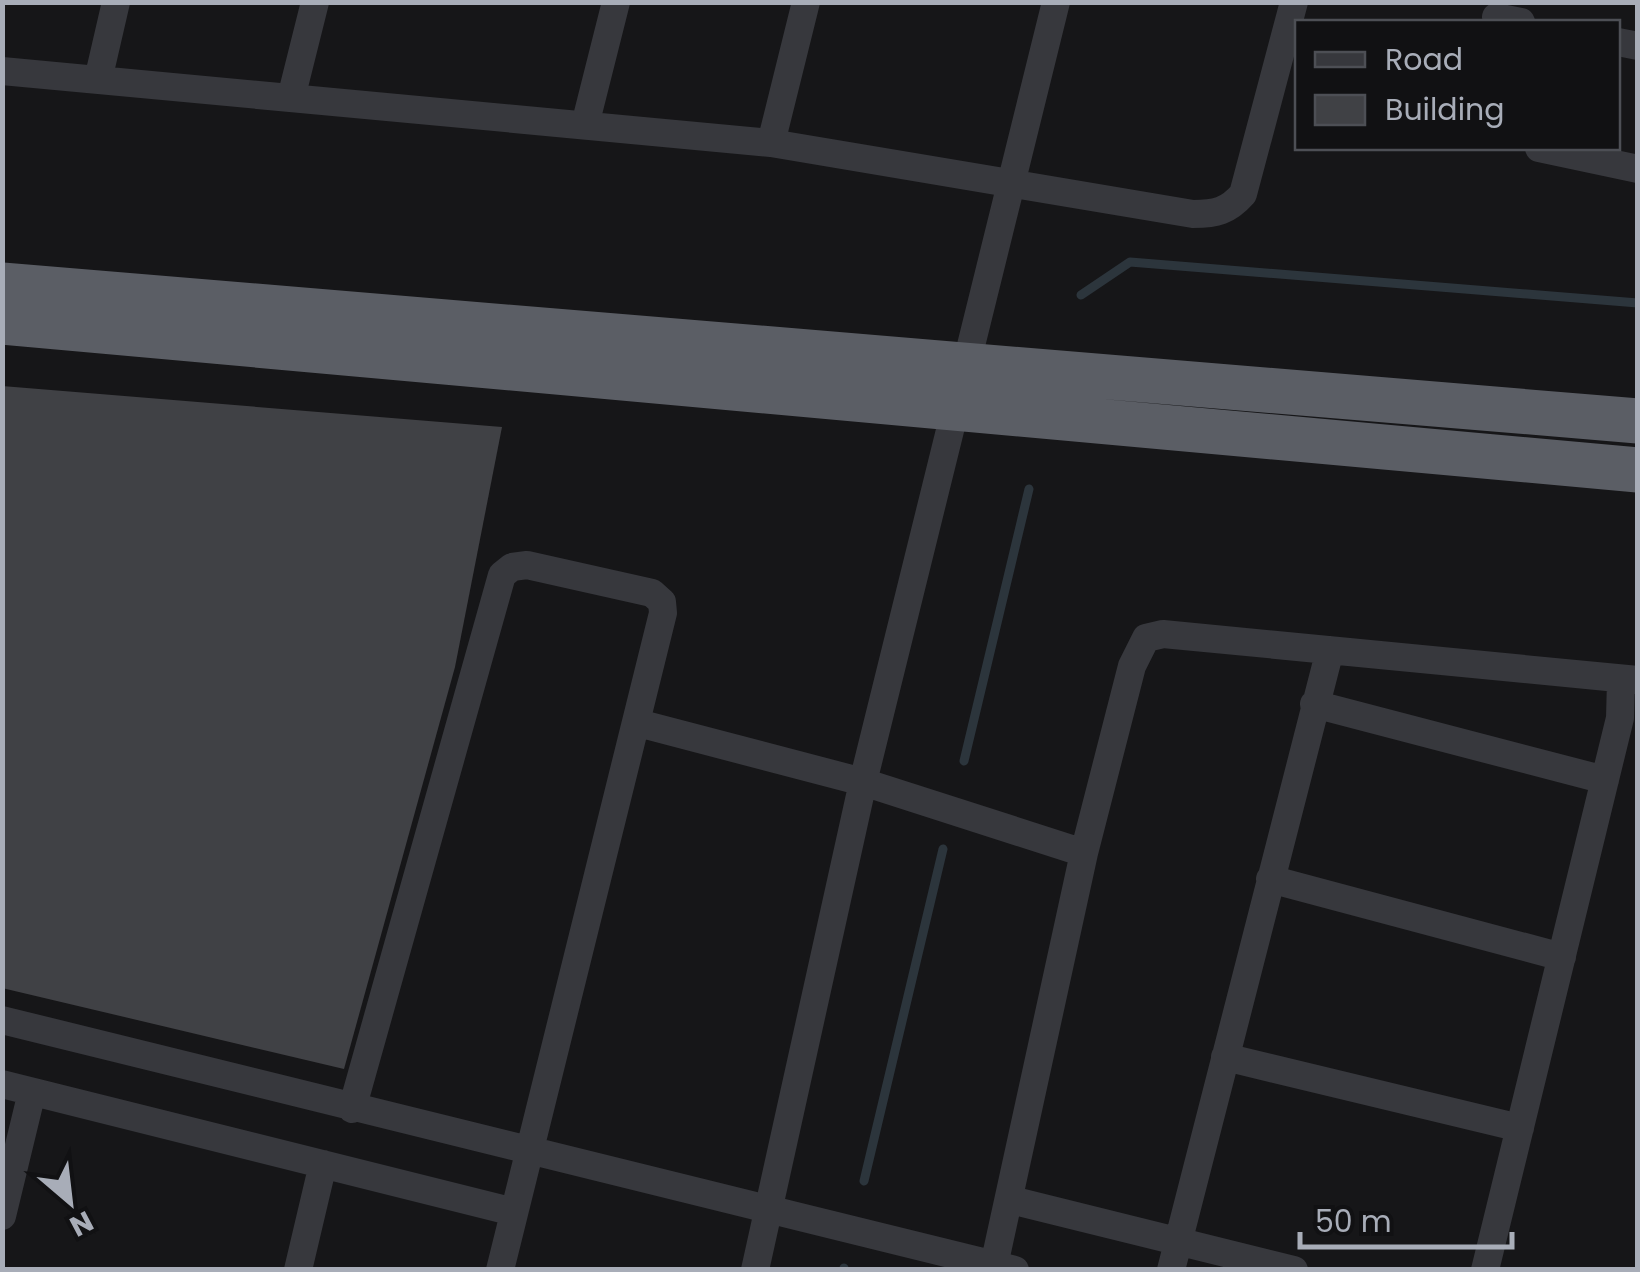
<svg xmlns="http://www.w3.org/2000/svg" width="1640" height="1272" viewBox="0 0 1640 1272" font-family="Poppins,sans-serif">
<style>
.lines{fill:none;stroke-linecap:round;stroke-linejoin:round}
.stream{stroke:#2c353c;stroke-width:9}
.building{fill:#404145}
.minor{stroke:#37383d;stroke-width:28}
.trunk{stroke:#5b5e65;stroke-width:45}
</style>
<rect width="100%" height="100%" fill="#161618"/>
<g class="lines">
<path class="stream" d="M1081,295L1130,262L1638,303
M964,761L1029,489
M864,1181L943,849
M843,1270L844,1268"/>
</g>
<path class="building" d="M2,386L502,427L455,667L344,1069L2,988Z"/>
<g class="lines">
<path class="minor" d="M1496,17L1521,22
M1618,42L1638,46
M2,71L771,143L1193,214C1216,214 1228,211 1243,194L1294,2
M98,80L116,2
M291,98L315,2
M585,125L616,2
M771,143L806,2
M1539,148L1638,169
M1314,704L1605,780
M638,723L863,782L1084,853
M1270,879L1562,957
M2,1020L1015,1270
M1225,1057L1520,1128
M2,1084L514,1212
M352,1109L502,575L512,567L527,565L652,593L662,602L663,613L500,1270
M1011,1200L1294,1270
M2,1216L32,1092
M298,1270L323,1164
M755,1270L863,782L1056,2
M993,1270L1084,853L1132,666L1146,638L1163,634L1638,680
M1171,1270L1330,650
M1485,1270L1620,718L1621,680"/>
<path class="trunk" d="M2,285L1638,421
M2,322L1638,470"/>
</g>
<rect width="1640" height="1272" fill="none" stroke="#a8adb8" stroke-width="10"/>
<rect x="1295" y="20" width="325" height="130" fill="#111113" stroke="#4d4f55" stroke-width="2.5"/>
<rect x="1315" y="52" width="50" height="15" fill="#37383d" stroke="#4d4f55" stroke-width="2.5"/>
<text x="1385" y="70" font-size="30" fill="#a8adb8">Road</text>
<rect x="1315" y="95" width="50" height="30" fill="#404145" stroke="#4d4f55" stroke-width="2.5"/>
<text x="1385" y="120" font-size="30" fill="#a8adb8">Building</text>
<g transform="translate(70 1202) rotate(152)" stroke="#111113" stroke-width="8" paint-order="stroke">
<path d="M0-8L18 38L0 25L-18 38Z" fill="#a8adb8"/>
<text y="-15" font-size="28" font-weight="bold" text-anchor="middle" fill="#a8adb8">N</text>
</g>
<path d="M1300 1232v15h212v-15" fill="none" stroke="#a8adb8" stroke-width="5"/>
<text x="1315" y="1232" font-size="30" fill="#a8adb8" stroke="#111113" stroke-width="8" paint-order="stroke">50 m</text>
</svg>
